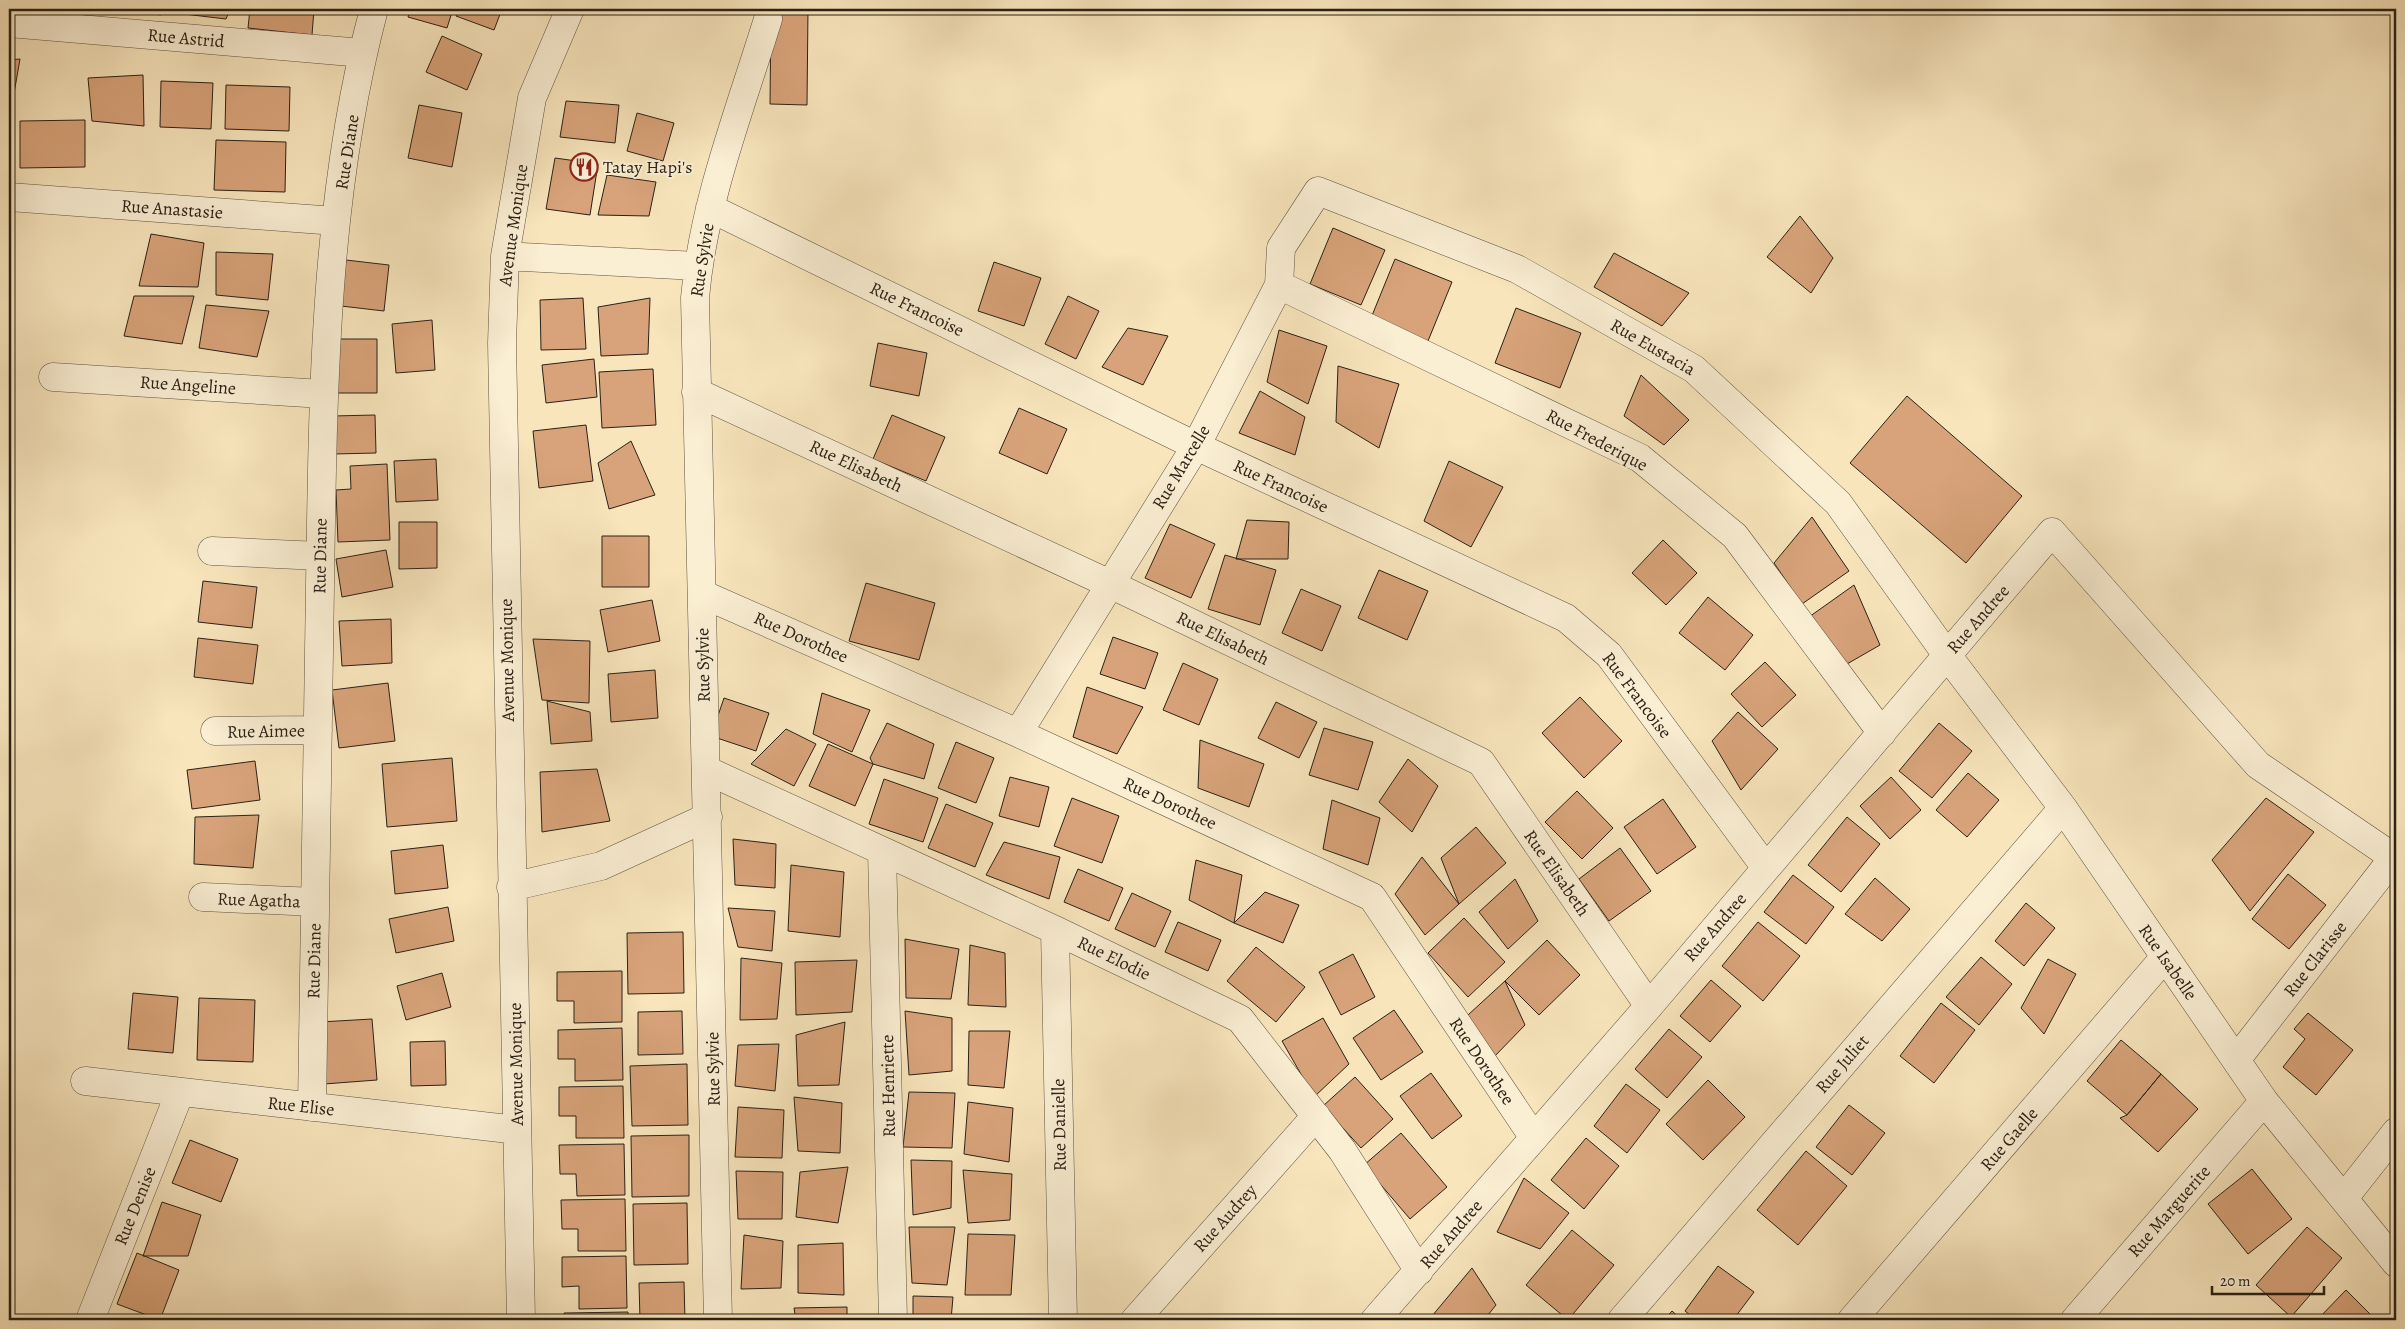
<svg xmlns="http://www.w3.org/2000/svg" width="2405" height="1329" viewBox="0 0 2405 1329" font-family="Alegreya,serif">
<style>
.building{fill:#d8a37a;stroke:#2a2116}
.lines{fill:none;stroke-linecap:round;stroke-linejoin:round}
.minor-casing{stroke:#5e5240;stroke-width:29}
.minor{stroke:#faeed3;stroke-width:28}
.labels{text-anchor:middle;dominant-baseline:central;stroke-width:4;stroke-linejoin:round;paint-order:stroke}
.street-label{font-size:18px;fill:#2a2116;stroke:#faeed3}
.poi-label{font-size:18px;fill:#2a2116;stroke:#faeed3;text-anchor:start}
</style>
<rect width="100%" height="100%" fill="#f8e5bc"/>
<filter id="stains"><feTurbulence type="fractalNoise" baseFrequency=".004" numOctaves="4"/><feColorMatrix values="0 0 0 0 .2 0 0 0 0 .09 0 0 0 0 .02 0 0 0 .5 -.17"/></filter>
<radialGradient id="worn" r=".72"><stop offset=".6" stop-color="#630" stop-opacity="0"/><stop offset="1" stop-color="#630" stop-opacity=".3"/></radialGradient>
<path class="building" d="M128,9H162L161,15Z
M185,9H230L226,19L184,14Z
M250,9H314L312,35L248,28Z
M410,9H453L447,28L408,17Z
M459,9H502L494,30L456,16Z
M771,9H808L807,105L770,104Z
M442,36L482,54L467,90L426,72Z
M20,59L12,105H9V60Z
M143,75L144,126L92,121L88,78Z
M161,81L213,83L211,129L160,127Z
M226,85L290,87L289,131L225,129Z
M566,101L619,105L615,143L560,137Z
M419,105L462,113L452,167L408,158Z
M637,113L674,123L663,161L627,151Z
M85,120V167L20,168V121Z
M216,140L286,142L285,192L214,190Z
M555,158L598,164L590,215L546,209Z
M607,175L656,182L649,216L598,215Z
M1800,216L1833,258L1811,293L1767,257Z
M1333,228L1385,250L1361,305L1310,284Z
M151,234L204,243L198,287L139,286Z
M216,252L273,254L268,300L216,295Z
M1614,253L1689,293L1662,326L1594,287Z
M1395,259L1452,282L1428,341L1371,318Z
M346,260L389,265L384,311L341,306Z
M994,262L1041,278L1024,326L978,311Z
M134,296H194L182,344L124,336Z
M1068,296L1099,311L1076,359L1045,344Z
M583,298L586,349L541,350L540,300Z
M650,298L648,354L601,356L598,307Z
M206,305L269,311L257,357L199,348Z
M1516,308L1581,333L1560,388L1495,363Z
M432,320L435,370L396,373L392,324Z
M1128,328L1168,336L1143,385L1102,367Z
M1279,330L1327,346L1308,404L1267,382Z
M332,339H377V393H332Z
M878,343L927,353L919,396L870,386Z
M594,359L597,397L546,403L542,365Z
M1338,366L1399,384L1379,448L1336,422Z
M653,369L656,425L602,428L599,372Z
M1641,375L1689,420L1664,445L1624,416Z
M1260,391L1305,417L1295,455L1239,433Z
M1907,396L2022,496L1966,563L1850,463Z
M1019,408L1067,429L1047,474L999,453Z
M375,415L376,453L334,454L333,416Z
M892,415L945,437L926,481L873,459Z
M586,425L593,481L539,488L533,431Z
M631,441L655,495L609,509L598,463Z
M436,459L438,500L396,502L394,461Z
M1449,461L1503,487L1471,547L1424,521Z
M387,464L390,540L338,542L336,490L351,489L350,466Z
M1812,517L1849,571L1802,604L1774,563Z
M1247,520L1289,522L1288,559H1236Z
M399,522H437V568L399,569Z
M1170,524L1215,544L1191,598L1145,578Z
M602,536H649V587H602Z
M1663,540L1697,573L1666,605L1632,573Z
M386,550L393,587L342,597L336,559Z
M1225,555L1276,570L1260,625L1208,609Z
M1379,570L1428,591L1407,640L1358,618Z
M203,581L257,587L252,628L198,622Z
M866,583L935,603L919,660L849,641Z
M1854,585L1880,645L1840,668L1809,617Z
M1301,589L1341,606L1322,651L1282,633Z
M1708,597L1753,635L1725,670L1679,633Z
M652,600L660,641L608,652L600,610Z
M391,619L392,663L342,666L339,621Z
M1113,637L1158,653L1145,689L1100,674Z
M198,638L258,645L253,684L194,677Z
M533,639L590,641L589,703L542,700Z
M1765,662L1796,695L1762,727L1731,694Z
M1183,663L1218,679L1199,725L1163,710Z
M655,670L658,718L611,722L608,674Z
M388,683L395,741L339,748L332,690Z
M1087,687L1143,707L1117,754L1073,737Z
M822,693L870,710L852,752L813,734Z
M1580,697L1622,741L1584,778L1542,733Z
M724,698L769,713L756,751L711,736Z
M547,701L590,712L592,741L551,744Z
M1276,702L1317,722L1299,758L1258,738Z
M1738,712L1778,749L1741,790L1712,741Z
M887,723L934,744L924,779L873,764L870,758Z
M1939,723L1972,751L1932,798L1899,771Z
M1324,728L1373,742L1358,790L1309,775Z
M786,729L816,744L794,786L751,764Z
M1200,740L1264,764L1249,807L1198,788Z
M956,742L994,758L976,803L938,788Z
M828,744L873,764L855,806L809,786Z
M452,758L457,821L387,827L382,764Z
M1408,759L1438,786L1412,832L1379,802Z
M255,761L260,800L192,809L187,770Z
M597,769L610,821L542,832L540,772Z
M1968,773L1999,800L1967,837L1936,810Z
M1010,777L1049,787L1039,827L999,816Z
M1891,777L1921,810L1890,839L1860,806Z
M884,779L938,798L923,842L869,824Z
M1577,791L1613,828L1582,859L1545,822Z
M1072,798L1119,816L1102,863L1054,846Z
M2266,798L2314,832L2250,911L2212,860Z
M1663,799L1696,847L1657,874L1624,827Z
M1332,800L1380,818L1368,865L1323,849Z
M946,804L993,823L975,867L928,848Z
M259,815L253,868L194,864L195,817Z
M1847,817L1880,844L1841,892L1808,865Z
M1476,827L1506,863L1459,904L1441,858Z
M733,839L776,844L775,888L735,885Z
M1004,842L1060,857L1049,899L986,875Z
M443,845L448,888L395,894L391,851Z
M1620,848L1651,891L1609,921L1579,879Z
M1422,857L1459,904L1425,935L1395,894Z
M1196,860L1242,875L1234,923L1189,900Z
M791,865L844,872L840,937L788,931Z
M1078,869L1123,888L1109,921L1064,902Z
M2288,874L2326,905L2289,949L2252,919Z
M1793,875L1834,907L1806,944L1764,912Z
M1875,878L1910,909L1882,941L1845,914Z
M1515,879L1538,921L1508,949L1479,912Z
M1265,892L1299,905L1283,943L1234,923Z
M1132,893L1171,911L1155,947L1115,929Z
M2026,903L2055,928L2024,966L1995,941Z
M448,907L454,941L396,953L389,919Z
M728,908L775,911L772,951L738,947Z
M1464,918L1505,962L1468,997L1428,953Z
M1178,922L1221,940L1208,971L1165,952Z
M1758,922L1800,956L1763,1001L1722,966Z
M683,932L684,993L628,994L627,933Z
M905,939L959,949L951,999L906,998Z
M1547,940L1580,975L1539,1015L1505,981Z
M970,945L1005,953L1006,1007L968,1005Z
M1256,947L1305,987L1276,1022L1227,981Z
M1353,954L1375,997L1341,1015L1319,972Z
M1981,957L2012,984L1979,1025L1946,997Z
M741,958L782,963L777,1019L740,1020Z
M2048,959L2076,974L2044,1034L2021,1008Z
M857,960L852,1012L796,1015L795,962Z
M622,971V1022L574,1023V1001H557V972Z
M442,973L451,1007L406,1020L397,986Z
M1711,980L1741,1006L1710,1042L1680,1016Z
M1505,981L1525,1025L1492,1059L1468,1015Z
M133,993L178,997L173,1053L128,1049Z
M199,998L255,1000L253,1062L197,1060Z
M1941,1003L1975,1030L1934,1083L1900,1056Z
M1394,1010L1423,1052L1381,1080L1353,1038Z
M682,1011L683,1054L638,1055V1012Z
M905,1011L952,1018V1071L909,1075Z
M2308,1013L2353,1050L2316,1095L2283,1067L2305,1039L2294,1029Z
M1323,1018L1349,1064L1314,1097L1282,1041Z
M372,1019L377,1080L324,1084L320,1022Z
M845,1022L839,1085L798,1086L796,1035Z
M622,1028L623,1080L575,1081V1059H558V1030Z
M1669,1029L1702,1057L1667,1098L1635,1069Z
M969,1031H1010L1004,1088L968,1085Z
M2121,1040L2161,1074L2127,1115L2087,1081Z
M445,1041L446,1085L411,1086L410,1042Z
M779,1044L775,1091L735,1086L738,1045Z
M687,1064L688,1125L632,1126L630,1066Z
M1431,1073L1462,1116L1432,1139L1400,1096Z
M2161,1074L2198,1109L2158,1152L2120,1118L2127,1115Z
M1355,1077L1393,1119L1361,1148L1323,1106Z
M1708,1080L1745,1117L1703,1160L1666,1124Z
M1626,1084L1660,1110L1627,1153L1594,1126Z
M623,1086L624,1138H576V1116H559V1087Z
M909,1092L955,1093L952,1148L903,1147Z
M794,1097L842,1103L840,1153L798,1151Z
M968,1102L1013,1108L1009,1162L964,1154Z
M1849,1105L1885,1133L1852,1175L1816,1147Z
M738,1107L784,1110L782,1158L735,1157Z
M1401,1133L1447,1187L1410,1219L1364,1165Z
M689,1135V1196L632,1197L631,1136Z
M1586,1138L1619,1166L1584,1209L1551,1180Z
M190,1140L238,1159L221,1202L172,1183Z
M624,1144L625,1195L577,1196L576,1174H560L559,1145Z
M1806,1151L1847,1186L1798,1245L1757,1210Z
M911,1160L952,1161L951,1208L913,1215Z
M848,1167L838,1223L796,1217L800,1172Z
M2252,1169L2292,1219L2248,1254L2208,1204Z
M963,1170L1012,1174L1010,1220L968,1223Z
M736,1171L783,1172L782,1219H738Z
M1524,1178L1569,1213L1540,1249L1497,1232Z
M625,1199L626,1251H578V1229H562L561,1200Z
M162,1202L201,1215L188,1256H143Z
M687,1203L688,1264L634,1265L633,1204Z
M909,1227H955L947,1285L912,1283Z
M2307,1227L2342,1258L2291,1317L2256,1285Z
M1572,1230L1614,1265L1568,1320L1526,1285Z
M968,1234L1015,1235L1011,1295H965Z
M744,1235L783,1241L781,1288L741,1289Z
M843,1243L844,1295L798,1293V1245Z
M137,1253L179,1270L160,1320L117,1304Z
M626,1256L627,1308L579,1309V1286L562,1287V1257Z
M1718,1266L1754,1292L1733,1320H1696L1685,1311Z
M1472,1268L1496,1305L1484,1320H1437L1432,1316Z
M684,1282L685,1320H640L639,1283Z
M2346,1290L2376,1320H2317Z
M913,1296L953,1297L951,1320H913Z
M847,1307V1320H796L794,1308Z
M1672,1311L1682,1320H1664Z
M628,1312V1320H564V1313Z
M786,1317V1320L734,1319Z"/>
<g class="lines">
<g class="minor-casing">
<path id="minor" d="M9,23L363,53
M9,197L336,221
M710,208L1196,446L1566,618L1609,655L1766,868
M505,256L697,266
M1279,285L1640,458L1735,536L1882,733
M53,377L323,394
M696,392L1110,584L1481,762L1649,1006
M212,551L320,556
M702,594L1018,733L1372,897L1534,1138
M215,731L318,730
M1018,733L1196,446L1279,285L1281,248L1318,191L1517,269L1694,369L1838,503L1947,655L2063,808L2264,1101L2396,1263
M706,770L1055,930L1240,1019L1342,1150L1419,1271
M882,851L893,1320
M511,887L601,866L708,817
M203,897L315,902
M1055,930L1063,1320
M2236,1060L2394,857
M85,1081L517,1130
M312,1107C315,933 317,760 320,586C323,393 324,197 374,9
M2344,1198L2396,1132
M90,1320L180,1092
M521,1320L502,343L505,256L532,98L570,9
M718,1320L695,298C703,203 740,110 768,19
M1135,1320L1316,1116
M1375,1320L1649,1006L2052,532L2258,765L2396,859
M1622,1320L2063,808
M1852,1320L2165,957
M2075,1320L2264,1101"/>
</g>
<use href="#minor" class="minor"/>
</g>
<defs>
<g id="restaurant-ring" transform="scale(1.4375)"><circle r="9.5" fill="#faeed3" stroke="#8f2418" stroke-width="1.5"/><path d="M-5-6h1v4h1v-4h1v4h1v-4h1v5L-1.5 .5V6h-2V.5L-5-1ZM5-6V6H3V1.5H1.5Q1.5-4 5-6Z" fill="#8f2418"/></g>
</defs>
<g fill-rule="evenodd">
<use href="#restaurant-ring" x="584" y="167"/>
</g>
<g class="labels">
<g class="street-label">
<text transform="translate(186 38) rotate(5)">Rue Astrid</text>
<text transform="translate(347 152) rotate(-81)">Rue Diane</text>
<text transform="translate(172 209) rotate(4)">Rue Anastasie</text>
<text transform="translate(513 225) rotate(-82)">Avenue Monique</text>
<text transform="translate(702 260) rotate(-81)">Rue Sylvie</text>
<text transform="translate(917 309) rotate(26)">Rue Francoise</text>
<text transform="translate(1653 347) rotate(30)">Rue Eustacia</text>
<text transform="translate(188 385) rotate(4)">Rue Angeline</text>
<text transform="translate(1597 440) rotate(28)">Rue Frederique</text>
<text transform="translate(856 466) rotate(25)">Rue Elisabeth</text>
<text transform="translate(1181 467) rotate(-59)">Rue Marcelle</text>
<text transform="translate(1281 486) rotate(25)">Rue Francoise</text>
<text transform="translate(320 556) rotate(-89)">Rue Diane</text>
<text transform="translate(1978 619) rotate(-49)">Rue Andree</text>
<text transform="translate(801 637) rotate(24)">Rue Dorothee</text>
<text transform="translate(1223 638) rotate(26)">Rue Elisabeth</text>
<text transform="translate(507 660) rotate(-91)">Avenue Monique</text>
<text transform="translate(703 665) rotate(-91)">Rue Sylvie</text>
<text transform="translate(1637 695) rotate(53)">Rue Francoise</text>
<text transform="translate(266 731) rotate(-1)">Rue Aimee</text>
<text transform="translate(1170 803) rotate(25)">Rue Dorothee</text>
<text transform="translate(1557 873) rotate(55)">Rue Elisabeth</text>
<text transform="translate(259 900) rotate(2)">Rue Agatha</text>
<text transform="translate(1715 927) rotate(-49)">Rue Andree</text>
<text transform="translate(1114 958) rotate(26)">Rue Elodie</text>
<text transform="translate(2315 959) rotate(-52)">Rue Clarisse</text>
<text transform="translate(314 961) rotate(-89)">Rue Diane</text>
<text transform="translate(2168 962) rotate(55)">Rue Isabelle</text>
<text transform="translate(1482 1061) rotate(56)">Rue Dorothee</text>
<text transform="translate(516 1064) rotate(-91)">Avenue Monique</text>
<text transform="translate(1842 1064) rotate(-49)">Rue Juliet</text>
<text transform="translate(713 1069) rotate(-91)">Rue Sylvie</text>
<text transform="translate(888 1086) rotate(-91)">Rue Henriette</text>
<text transform="translate(301 1106) rotate(6)">Rue Elise</text>
<text transform="translate(1059 1125) rotate(-91)">Rue Danielle</text>
<text transform="translate(2009 1139) rotate(-49)">Rue Gaelle</text>
<text transform="translate(135 1206) rotate(-68)">Rue Denise</text>
<text transform="translate(2169 1211) rotate(-49)">Rue Marguerite</text>
<text transform="translate(1225 1218) rotate(-48)">Rue Audrey</text>
<text transform="translate(1451 1234) rotate(-49)">Rue Andree</text>
</g>
<g class="poi-label">
<text x="603" y="167">Tatay Hapi's</text>
</g>
</g>
<rect width="2405" height="1329" fill="none" stroke="#f8e5bc" stroke-width="30"/>
<rect x="10" y="10" width="2385" height="1309" fill="none" stroke="#2a2116" stroke-width="2.5"/>
<rect x="15" y="15" width="2375" height="1299" fill="none" stroke="#2a2116"/>
<path d="M2212 1286v8h112v-8" fill="none" stroke="#2a2116" stroke-width="2.5"/>
<text x="2220" y="1286" font-size="15" fill="#2a2116" stroke="#faeed3" stroke-width="4" paint-order="stroke">20 m</text>
<rect width="100%" height="100%" filter="url(#stains)"/>
<rect width="100%" height="100%" fill="url(#worn)"/>
</svg>
